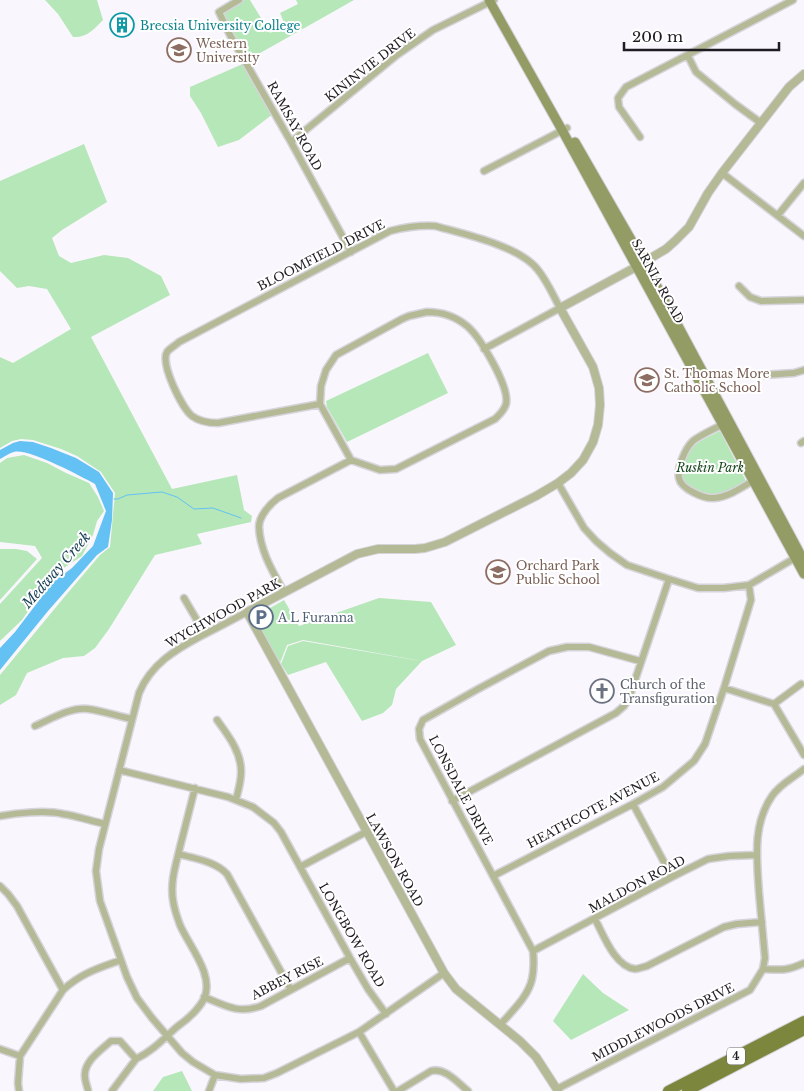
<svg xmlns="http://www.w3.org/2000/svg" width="804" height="1091" viewBox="0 0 804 1091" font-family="'Libre Baskerville',serif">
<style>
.green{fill:#b6e7b8}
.water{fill:#64c1f4}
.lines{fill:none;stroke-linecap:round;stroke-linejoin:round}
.stream{stroke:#64c1f4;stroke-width:1}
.minor-casing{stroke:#d6d3da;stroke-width:9}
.tertiary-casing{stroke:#d6d3da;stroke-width:10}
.secondary-casing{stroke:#d6d3da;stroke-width:11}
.primary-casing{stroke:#d6d3da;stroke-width:12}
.minor{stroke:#b4ba95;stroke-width:6}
.tertiary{stroke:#b4ba95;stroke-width:8}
.secondary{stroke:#939c64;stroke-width:9}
.primary{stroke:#7c863d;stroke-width:10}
.labels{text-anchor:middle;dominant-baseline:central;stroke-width:4;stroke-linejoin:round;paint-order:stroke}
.shield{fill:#fff;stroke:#626064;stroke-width:1}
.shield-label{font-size:11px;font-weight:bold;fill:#1f1c22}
.culture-label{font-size:12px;fill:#0d838f;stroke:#fff;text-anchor:start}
.education-label{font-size:12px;fill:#785e54;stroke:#fff;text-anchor:start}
.street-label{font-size:12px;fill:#1f1c22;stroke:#fff}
.park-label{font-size:12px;font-style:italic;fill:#18481e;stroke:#fff}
.service-label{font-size:12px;fill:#4e5e75;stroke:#fff;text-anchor:start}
.worship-label{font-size:12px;fill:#5b616d;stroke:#fff;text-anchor:start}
.water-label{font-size:14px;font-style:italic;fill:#1d445a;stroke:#fff}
</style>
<rect width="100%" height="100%" fill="#f9f6fd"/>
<path class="green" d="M45,0H97L103,20C94,29 87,38 73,37L58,14Z
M244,0H250L270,33L285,25L280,13L298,4L296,0H354L248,60L225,16V12Z
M245,63L273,114L239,140L218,147L201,113L190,96V87Z
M84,144L107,202L62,230L52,238L59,256L71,263L104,255L128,258L161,276L170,295L91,337L172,489L237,475L244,510L252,516L251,522L197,534L202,544L155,555L109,629L95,648L84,656L63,658L27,673L16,695L0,705V675L66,595L100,555L110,547L115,493L101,472L77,456L61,449L33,440L21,439L12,441L0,448V357L13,363L71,329L47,289L29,286L17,288L0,271V181Z
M428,353L448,393L347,442L327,407L326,401Z
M720,431L746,481C739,486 731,492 722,494C717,496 712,494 707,493C700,492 690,489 686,484C677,474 685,455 693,447C699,440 711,436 720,431Z
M24,455L47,463L66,473L89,483L98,497L104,511L97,521L93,535L82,556L53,575L22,620L0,641V604L42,558L35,546L0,542V463L7,458Z
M0,549H16L27,551L37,559L0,600Z
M379,598L431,602L456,645L422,661L303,640L287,645L280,663L254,617L257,616L261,623L267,620L263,612L284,600L299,626Z
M303,641L415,660L422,661L396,689L392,705L383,713L362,721L326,662L288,675L281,664L288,646Z
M583,974L603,993L629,1010L571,1040L553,1021Z
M182,1071L192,1091H153L163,1077Z"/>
<path class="water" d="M20,441L33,442L51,448L76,458L99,472L113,493L112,520L108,547L97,555L48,611L0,670V648L15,632L53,582L72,568L93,546L106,511L95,484C80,476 28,448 14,452C9,453 4,457 0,459V450L13,443Z"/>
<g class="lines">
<path class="stream" d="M114,499H118L127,495L162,492L177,497L194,509L213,508L241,518"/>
<g class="minor-casing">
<path id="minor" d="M239,0L219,12L230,35L291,142L351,252
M688,56L696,72L735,104L761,123
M640,137L619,107L618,98L626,87L793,0
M291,142L397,55L433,30L494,0
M484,171L567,128
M722,173L804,236
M778,215L804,183
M739,286L750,297L761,301L804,300
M427,312C442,312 455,316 467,326C480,337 510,387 506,404C504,411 500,414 495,419L396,469L380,470L351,460L320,404L321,386L326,370L336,355L402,319L409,316Z
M764,375L794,373L804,370
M320,404L218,423C208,423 200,422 192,416C182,408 160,364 167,352C170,348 176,345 179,342L390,231C406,227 418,225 435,226C464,234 520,246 538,270C547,281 553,295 560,308L484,349
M726,423C718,427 696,437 692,442C685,449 677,468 679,478C681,489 704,499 714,498C729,497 744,486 756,479
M801,443L804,441
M558,483L584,528L596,541L610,553L627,565L669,579L698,588H724L749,585L795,558
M284,592C273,572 260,551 259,527C259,516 270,504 278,498L351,460
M184,598L205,634
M247,612C232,620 217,628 201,636C175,650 151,664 139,693L99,849L96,871L100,901L127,977L137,998L152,1018L182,1053L193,1062L215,1075L241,1079L264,1078L277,1073L359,1032L444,973
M724,688L774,704L804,755
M774,704L801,684
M217,720C228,735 242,753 241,773C241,782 238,791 236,800
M35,726C51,719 70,707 88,709C103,711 117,716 132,719
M119,770L228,797L253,807L274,823L281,832L350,958L368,989L386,1014
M452,801L616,713L624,706L629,698L669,579
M633,804L672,877
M0,816C17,813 46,810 63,814C77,816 91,821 105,824
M179,854C195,859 215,861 227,874L291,990
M300,867L366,832
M493,876L633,804L663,787L694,761L705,744L724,688L751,600L749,585
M0,886L8,894L17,906L63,990
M595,919C603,934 615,967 635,969C638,969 643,967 647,966L724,927L737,924L762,922
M533,951L672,877L708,859L729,856L756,855
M763,969C781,970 787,971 804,963
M204,997C226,1006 238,1014 261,1006L350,958
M500,1025C512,1011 528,997 532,979C534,970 534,961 533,951L420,739L419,729L423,720L478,689L549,651L567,647H589L640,661
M359,1032L394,1091
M0,1049L20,1056
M557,1089L750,990L763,969L765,958C763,937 761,915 759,893C757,860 752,825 772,796C780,784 793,778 804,769
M88,1090C87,1086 85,1081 85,1077C83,1062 101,1050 111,1041H120L136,1059C154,1050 163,1039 178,1026C188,1019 198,1010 204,999C215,975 189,946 180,925C177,917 174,908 173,900C170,882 176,864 180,847C185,827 190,808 195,788
M19,1091L18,1083L20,1056L63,990C81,973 99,968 121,960
M112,1091L136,1059
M209,1091L215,1075
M398,1091L431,1071C445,1067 458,1083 468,1091"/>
</g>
<g class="tertiary-casing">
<path id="tertiary" d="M644,262L666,249L675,241L689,227L708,193L722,173L789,87L804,74
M558,1091L536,1057L520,1041L456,989L444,973L247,612L357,554L378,549H415L425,548L445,542L536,496L558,483L571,473L583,460L593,442L598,425L600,405L599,388L593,367L560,308L636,267"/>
</g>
<g class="secondary-casing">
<path id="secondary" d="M489,0L562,130L804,574
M575,142L644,262L804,561"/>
</g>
<g class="primary-casing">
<path id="primary" d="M668,1091L804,1021
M687,1091L804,1030"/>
</g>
<use href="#minor" class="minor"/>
<use href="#tertiary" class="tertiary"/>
<use href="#secondary" class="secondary"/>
<use href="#primary" class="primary"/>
</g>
<defs>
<g id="building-ring" transform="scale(1.25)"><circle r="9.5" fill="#fff" stroke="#0f9aa8" stroke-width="1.5"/><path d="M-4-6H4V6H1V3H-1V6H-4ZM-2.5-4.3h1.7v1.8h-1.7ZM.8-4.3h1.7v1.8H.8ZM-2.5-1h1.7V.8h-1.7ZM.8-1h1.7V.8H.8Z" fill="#0f9aa8"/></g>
<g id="university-ring" transform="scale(1.25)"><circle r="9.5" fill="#fff" stroke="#8d6e63" stroke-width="1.5"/><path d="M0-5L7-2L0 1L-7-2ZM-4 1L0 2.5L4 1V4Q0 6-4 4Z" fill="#8d6e63"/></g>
<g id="school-ring" transform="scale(1.25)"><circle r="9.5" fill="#fff" stroke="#8d6e63" stroke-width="1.5"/><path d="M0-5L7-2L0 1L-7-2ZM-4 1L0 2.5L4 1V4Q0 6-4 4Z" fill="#8d6e63"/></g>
<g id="parking-ring" transform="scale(1.25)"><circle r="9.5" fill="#fff" stroke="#5c6f8a" stroke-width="1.5"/><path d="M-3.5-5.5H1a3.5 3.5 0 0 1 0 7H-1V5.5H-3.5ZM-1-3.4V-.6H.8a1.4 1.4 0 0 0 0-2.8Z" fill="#5c6f8a"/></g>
<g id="church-ring" transform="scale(1.25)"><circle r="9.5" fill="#fff" stroke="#6b7280" stroke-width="1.5"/><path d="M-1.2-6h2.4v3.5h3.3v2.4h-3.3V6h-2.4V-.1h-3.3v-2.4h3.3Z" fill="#6b7280"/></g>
</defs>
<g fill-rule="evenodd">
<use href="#building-ring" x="122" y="25"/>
<use href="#university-ring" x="179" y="50"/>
<use href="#school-ring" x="647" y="380"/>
<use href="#school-ring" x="498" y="572"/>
<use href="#parking-ring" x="261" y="617"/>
<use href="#church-ring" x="602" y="691"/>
</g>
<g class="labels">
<rect class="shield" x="727" y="1047.5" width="18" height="17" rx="4"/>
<g class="shield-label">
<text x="736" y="1056">4</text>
</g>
<g class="culture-label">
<text x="140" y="25">Brecsia University College</text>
</g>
<g class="education-label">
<text x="196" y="43">Western<tspan x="196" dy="14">University</tspan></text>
<text x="664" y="373">St. Thomas More<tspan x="664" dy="14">Catholic School</tspan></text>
<text x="516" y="565">Orchard Park<tspan x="516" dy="14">Public School</tspan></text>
</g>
<g class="street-label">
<text transform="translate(370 65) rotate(-38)">KININVIE DRIVE</text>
<text transform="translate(295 126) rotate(61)">RAMSAY ROAD</text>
<text transform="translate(321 255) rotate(-27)">BLOOMFIELD DRIVE</text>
<text transform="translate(658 281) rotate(61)">SARNIA ROAD</text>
<text transform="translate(223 613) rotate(-29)">WYCHWOOD PARK</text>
<text transform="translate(461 790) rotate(62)">LONSDALE DRIVE</text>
<text transform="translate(593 810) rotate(-28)">HEATHCOTE AVENUE</text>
<text transform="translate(395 860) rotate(61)">LAWSON ROAD</text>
<text transform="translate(637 884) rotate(-28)">MALDON ROAD</text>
<text transform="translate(352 935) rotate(60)">LONGBOW ROAD</text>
<text transform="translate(287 978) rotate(-27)">ABBEY RISE</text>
<text transform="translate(663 1022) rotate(-27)">MIDDLEWOODS DRIVE</text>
</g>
<g class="park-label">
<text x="710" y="467">Ruskin Park</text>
</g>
<g class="service-label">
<text x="278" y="617">A L Furanna</text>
</g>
<g class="worship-label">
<text x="620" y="684">Church of the<tspan x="620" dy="14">Transfiguration</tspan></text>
</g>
<g class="water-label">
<text transform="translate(56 570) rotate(-49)">Medway Creek</text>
</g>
</g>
<path d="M624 42v8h155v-8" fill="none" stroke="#1f1c22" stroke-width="2.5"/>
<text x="632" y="42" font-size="15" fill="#1f1c22" stroke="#ffffff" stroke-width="4" paint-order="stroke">200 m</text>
</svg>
